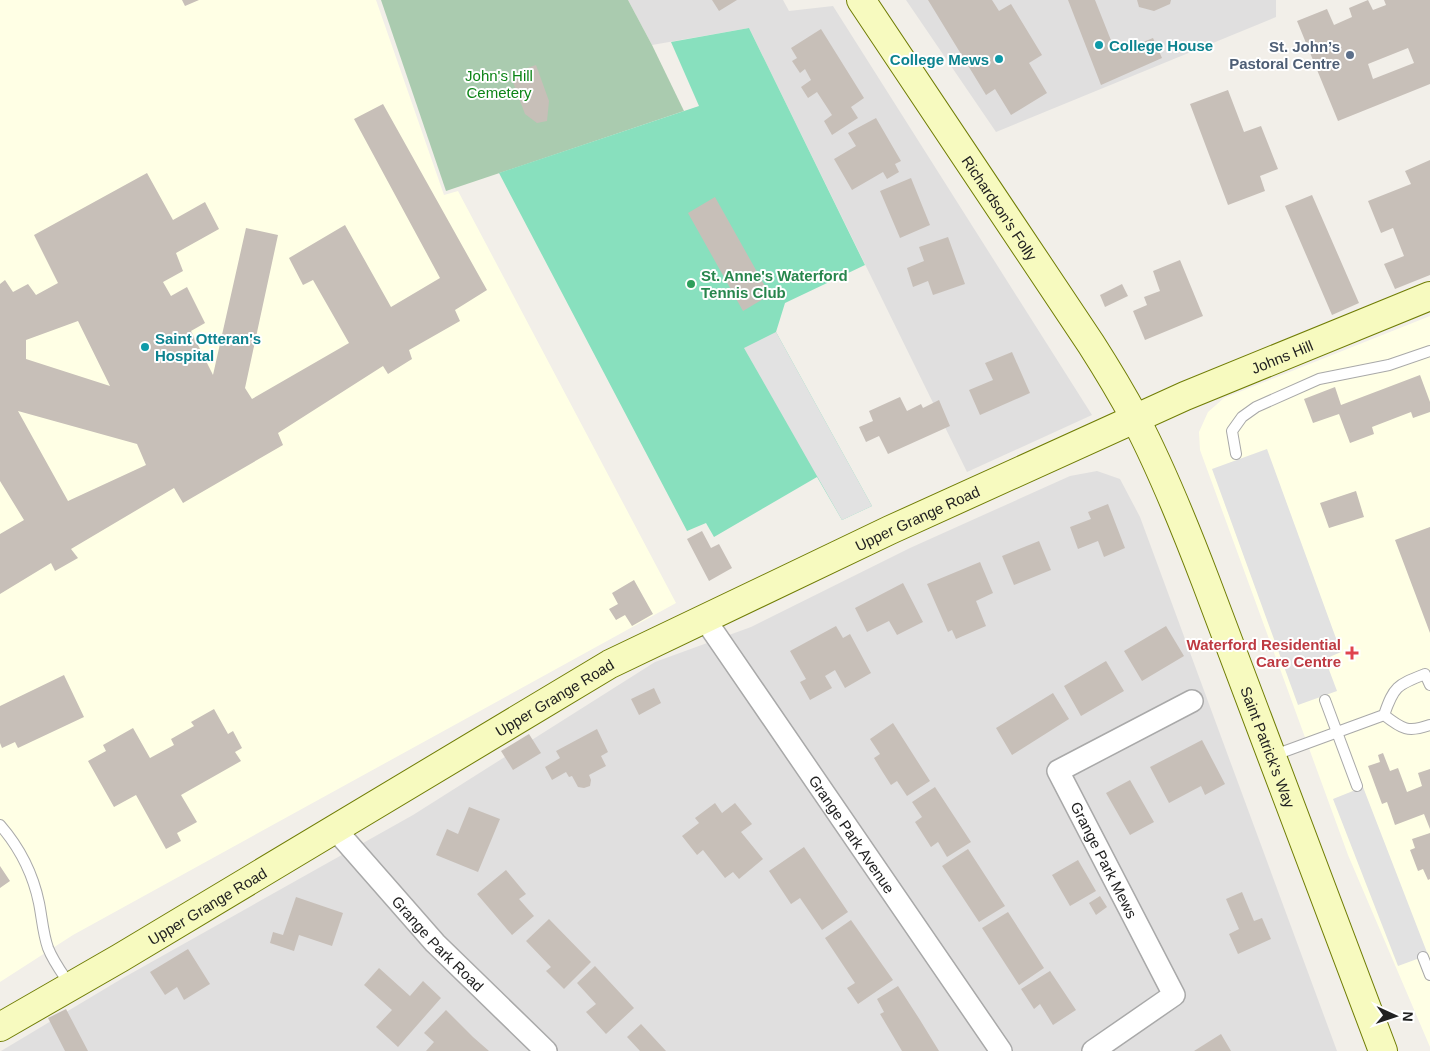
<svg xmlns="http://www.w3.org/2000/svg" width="1430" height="1051" viewBox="0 0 1430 1051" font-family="Arial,sans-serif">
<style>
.residential{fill:#e0dfdf}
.education{fill:#ffffe5}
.cemetery{fill:#aacbaf}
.pitch{fill:#88e0be}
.parking{fill:#e2e2e2}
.building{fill:#c7bfb8;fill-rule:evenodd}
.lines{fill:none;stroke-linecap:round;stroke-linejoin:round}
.lane-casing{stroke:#a9a9a9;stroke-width:12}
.street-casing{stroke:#a9a9a9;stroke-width:24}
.secondary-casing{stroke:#707d05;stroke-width:30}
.lane{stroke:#fff;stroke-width:10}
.street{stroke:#fff;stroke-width:21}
.secondary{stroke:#f7fabf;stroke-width:28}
.culture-dot{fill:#0f9aa8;stroke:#fff;stroke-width:2}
.service-dot{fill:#5c6f8a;stroke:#fff;stroke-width:2}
.leisure-dot{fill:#2e9e5b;stroke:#fff;stroke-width:2}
.health-dot{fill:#e0444e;stroke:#fff;stroke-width:2}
.labels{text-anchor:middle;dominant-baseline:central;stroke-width:4;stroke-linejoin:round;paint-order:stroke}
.culture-label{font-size:15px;font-weight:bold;fill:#0d838f;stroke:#fff;text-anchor:start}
.service-label{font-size:15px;font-weight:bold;fill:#4e5e75;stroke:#fff;text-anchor:end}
.park-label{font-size:15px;fill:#0c8416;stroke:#fff}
.street-label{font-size:15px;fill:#222;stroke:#fff}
.leisure-label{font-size:15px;font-weight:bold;fill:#27864d;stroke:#fff;text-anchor:start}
.health-label{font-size:15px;font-weight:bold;fill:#be3a42;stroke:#fff;text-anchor:end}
</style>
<rect width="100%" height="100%" fill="#f2efe9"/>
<path class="residential" d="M628,0H783L789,11L833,6L1092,415L967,472L749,28L652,45Z
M906,0H1276V17L996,132Z
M1097,471L1120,479L1140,517L1337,1051H1L123,978L413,815L655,662L751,627L910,548L1070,476Z"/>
<path class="education" d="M0,0H376L444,195L458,191L676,603L73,935L0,982Z
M1430,316V1047L1348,855L1200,450L1199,432L1208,412L1224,398Z"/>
<path class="cemetery" d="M381,0H628L652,45L684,111L446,191Z"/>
<path class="pitch" d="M749,28L865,265L785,303L776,332L872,506L842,520L817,477L714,537L706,523L687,531L499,173L699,106L671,42Z"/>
<path class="parking" d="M776,332L872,506L842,520L744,348Z
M1267,449L1341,652L1325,659L1337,691L1298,705L1212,469Z
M1363,787L1428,955L1398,966L1333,799Z"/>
<path class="building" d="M182,0H199L185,6Z
M712,0H737L719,11Z
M928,0H992L999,11L1011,4L1042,55L1029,63L1047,93L1011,115L995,89L986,95Z
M1068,0H1095L1116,53L1153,38L1162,58L1101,85Z
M1137,0H1171L1170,4L1154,11L1139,7Z
M1368,0L1373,10L1386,5L1384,0H1430V84L1338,121L1297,21L1327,9L1334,25L1352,17L1349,8ZM1408,48L1414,63L1373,79L1368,64Z
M821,29L864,98L851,107L858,118L832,135L824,121L832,115L817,92L808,98L801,87L811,80L805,69L800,73L792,61L797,58L791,48Z
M536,65L549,101L547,121L537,123L525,114L510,74Z
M1228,90L1244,132L1261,126L1278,169L1260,176L1265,191L1228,205L1190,104Z
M383,104L487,290L455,310L460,321L409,350L412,359L388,374L383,366L278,433L283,445L183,503L174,488L71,549L78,558L55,571L51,563L0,594V534L24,520L0,481V284L5,280L13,292L28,284L36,295L58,283L34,235L147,173L173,220L205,202L219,229L176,253L183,271L163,282L171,296L187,287L205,323L191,331L213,375L246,228L278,235L245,388L252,399L349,343L313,280L303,285L289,258L345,225L391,307L440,278L354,119ZM78,321L110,386L26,359V340ZM18,411L137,444L146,465L68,501Z
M876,118L901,161L895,164L899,172L887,179L883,172L852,190L834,159L856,146L848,133Z
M1430,160V275L1395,289L1384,264L1404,256L1393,228L1381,233L1368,201L1411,184L1405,171Z
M911,178L930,225L900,238L880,191Z
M1312,195L1359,303L1332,315L1285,206Z
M715,197L770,295L743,311L688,213Z
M948,237L965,284L933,295L928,281L913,287L907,268L924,261L919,247Z
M1180,260L1203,316L1145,340L1133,311L1147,305L1144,297L1160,291L1153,271Z
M1122,284L1128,296L1105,307L1100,295Z
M1012,352L1030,393L980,415L969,390L993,380L985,363Z
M1420,375L1430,402V412L1413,418L1411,412L1372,427L1374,434L1350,443L1339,414L1313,423L1304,399L1335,387L1341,405Z
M900,397L907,411L921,404L923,408L939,400L950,426L888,454L879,436L866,442L859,427L873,421L869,411Z
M1356,491L1364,517L1329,528L1320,503Z
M1108,504L1125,548L1104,557L1098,541L1078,549L1070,527L1091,519L1088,512Z
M1430,527V633L1395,540Z
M702,531L711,548L719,544L732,568L709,581L687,539Z
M1039,541L1051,570L1014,585L1002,556Z
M980,562L993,593L976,601L986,626L956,639L952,630L948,632L927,584Z
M634,580L653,614L632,626L625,615L616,620L609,609L618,604L612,593Z
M903,583L923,622L897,635L889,621L867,632L855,608Z
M836,626L843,638L850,634L871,673L845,688L835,670L825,676L832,688L810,700L800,682L806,679L790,651Z
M1166,626L1184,656L1142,681L1124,651Z
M1106,661L1124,691L1081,716L1064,686Z
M64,675L84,717L18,748L15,742L2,748L0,743V706Z
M654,688L661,703L639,715L631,699Z
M1053,693L1069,719L1012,755L996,728Z
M214,709L228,734L233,731L242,748L235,752L241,761L181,795L197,822L177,833L181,841L166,849L136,795L114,807L88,761L106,751L103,745L133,728L150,758L174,745L171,739L194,726L191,722Z
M893,723L930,781L907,796L897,781L891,785L882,771L874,758L880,754L870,739Z
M597,729L608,752L601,756L606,766L589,775L591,780L590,786L584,788L578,787L572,776L569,777L566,772L552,780L545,767L560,758L556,751Z
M529,734L541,753L513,770L501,751Z
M1202,740L1225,784L1205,795L1201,786L1169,803L1150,767Z
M1383,753L1390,771L1398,768L1407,792L1422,786L1418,773L1430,769V829L1424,814L1395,825L1387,802L1382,804L1368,766L1380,762L1378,755Z
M1130,780L1154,822L1130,835L1106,793Z
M935,787L971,842L947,857L938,842L931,847L915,822L922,817L912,802Z
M715,803L722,813L735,803L752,824L741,832L763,859L739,879L733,872L725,878L703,850L697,855L682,836L699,823L695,818Z
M469,807L500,819L478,872L436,855L447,829L458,834Z
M1430,833V879L1428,880L1423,869L1418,871L1410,850L1415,848L1412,839Z
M804,847L848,912L822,930L800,898L791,904L769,871Z
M968,849L1005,906L979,922L942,866Z
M1078,860L1096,891L1070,906L1052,875Z
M0,866L10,881L0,888Z
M506,870L526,894L519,899L534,916L512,935L477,894Z
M1242,892L1254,921L1262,918L1271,939L1238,954L1229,934L1239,929L1226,899Z
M1100,896L1107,907L1096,915L1089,903Z
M296,897L343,913L332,946L299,935L294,951L270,943L273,932L283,935Z
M1008,912L1044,968L1019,985L982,928Z
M549,919L591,962L564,989L546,971L551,967L526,941Z
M851,920L893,980L858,1004L847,988L855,983L825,938Z
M188,949L210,984L184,1000L177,987L165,995L150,972Z
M595,966L634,1008L606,1034L586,1012L596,1004L577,983Z
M379,968L410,996L423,981L441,998L398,1047L376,1027L392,1010L364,985Z
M1050,971L1076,1010L1053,1025L1040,1004L1034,1009L1021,989Z
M898,986L920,1020L939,1051H902L880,1014L884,1012L877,999Z
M66,1009L88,1051H65L48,1018Z
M446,1010L473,1037L489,1051H426L434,1042L424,1033Z
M641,1024L666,1051H640L627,1037Z
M1221,1034L1231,1051H1194Z"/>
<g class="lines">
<g class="lane-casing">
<path id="lane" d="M1236,454L1232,431L1242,417L1256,407L1319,379L1389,365L1430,351
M1325,700L1357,786
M1384,715C1394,686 1397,685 1425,674L1430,685
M1384,715C1402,729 1408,733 1430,725
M1272,756L1384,715
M0,825C20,848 33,874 39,903C42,918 43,934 48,948C53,961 62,973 70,985
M1423,957L1430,975"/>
</g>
<g class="street-casing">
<g id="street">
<path id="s1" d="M704,618L1001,1051"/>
<path id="s2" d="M335,829L435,943L546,1051"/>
<path d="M1093,1051L1174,995L1058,771L1192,701"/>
</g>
</g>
<g class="secondary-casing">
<g id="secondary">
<path id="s3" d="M861,0L1091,344C1107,369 1122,394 1136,420C1163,472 1185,527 1206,582L1383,1051"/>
<path id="s4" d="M0,1027L120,958L610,664L890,530L1185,396L1430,296"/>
</g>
</g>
<use href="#lane" class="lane"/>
<use href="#street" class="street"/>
<use href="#secondary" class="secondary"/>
</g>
<g class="culture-dot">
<circle cx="1099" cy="45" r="5"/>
<circle cx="999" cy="59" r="5"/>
<circle cx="145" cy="347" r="5"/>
</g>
<circle class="service-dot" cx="1350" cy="55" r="5"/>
<circle class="leisure-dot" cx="691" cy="284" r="5"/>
<path class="health-dot" d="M1349.5 645.5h5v5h5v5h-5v5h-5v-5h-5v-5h5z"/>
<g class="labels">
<g class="culture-label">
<text x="1109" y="45">College House</text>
<text x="989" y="59" text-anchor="end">College Mews</text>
<text x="155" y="338">Saint Otteran's<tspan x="155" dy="17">Hospital</tspan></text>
</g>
<g class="service-label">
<text x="1340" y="46">St. John’s<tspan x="1340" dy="17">Pastoral Centre</tspan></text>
</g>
<g class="park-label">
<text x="499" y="75">John's Hill<tspan x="499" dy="17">Cemetery</tspan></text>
</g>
<g class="street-label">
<text stroke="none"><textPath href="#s3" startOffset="250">Richardson's Folly</textPath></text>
<text stroke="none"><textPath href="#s4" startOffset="1449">Johns Hill</textPath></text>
<text stroke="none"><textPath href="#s4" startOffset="1050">Upper Grange Road</textPath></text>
<text stroke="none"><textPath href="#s4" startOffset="645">Upper Grange Road</textPath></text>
<text stroke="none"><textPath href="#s3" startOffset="855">Saint Patrick's Way</textPath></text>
<text stroke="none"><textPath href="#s1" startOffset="262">Grange Park Avenue</textPath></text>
<text transform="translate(1104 860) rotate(63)">Grange Park Mews</text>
<text stroke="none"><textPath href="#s4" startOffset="240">Upper Grange Road</textPath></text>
<text stroke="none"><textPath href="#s2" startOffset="154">Grange Park Road</textPath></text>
</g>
<g class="leisure-label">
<text x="701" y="275">St. Anne's Waterford<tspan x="701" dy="17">Tennis Club</tspan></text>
</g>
<g class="health-label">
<text x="1341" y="644">Waterford Residential<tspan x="1341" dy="17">Care Centre</tspan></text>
</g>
</g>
<g transform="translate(1395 1016) rotate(93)" stroke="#ffffff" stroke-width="4" paint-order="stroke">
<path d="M0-4L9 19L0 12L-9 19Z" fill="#222222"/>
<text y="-8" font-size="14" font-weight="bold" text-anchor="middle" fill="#222222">N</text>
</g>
</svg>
